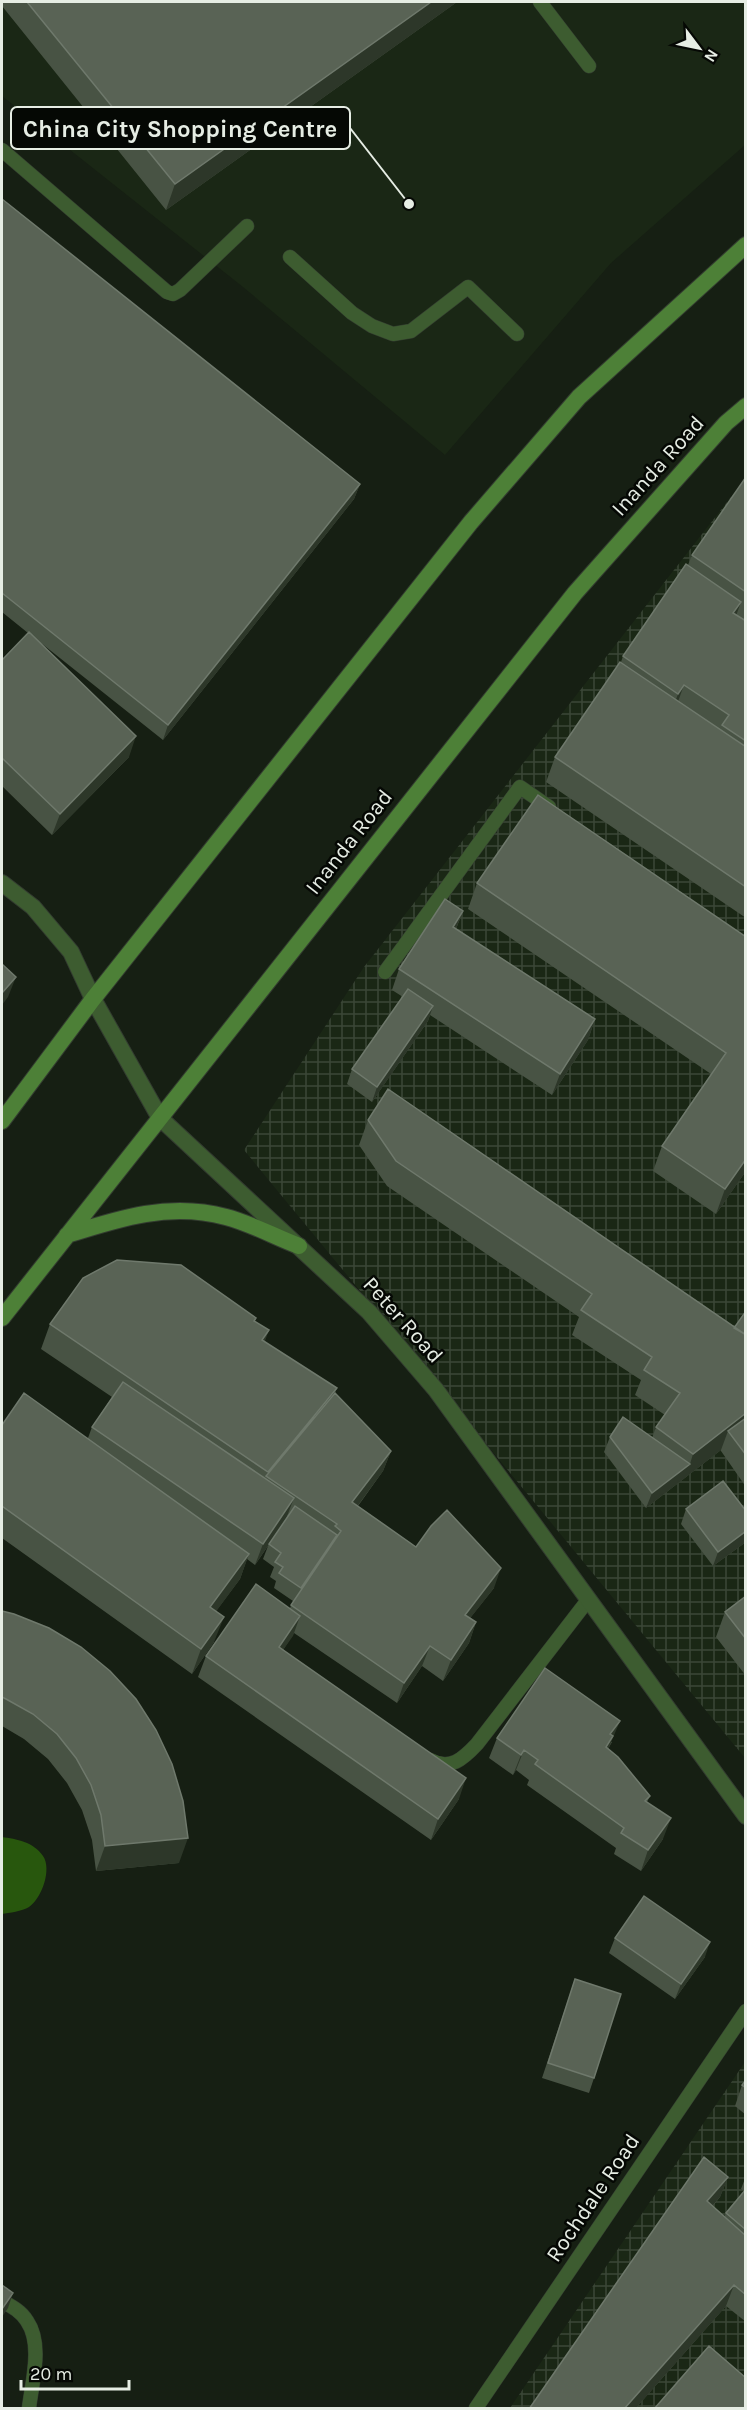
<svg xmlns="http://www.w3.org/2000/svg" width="747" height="2410" viewBox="0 0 747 2410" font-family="Karla,sans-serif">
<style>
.built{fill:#1a2715}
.industrial{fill:url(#industrial-grid)}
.water{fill:#28570d}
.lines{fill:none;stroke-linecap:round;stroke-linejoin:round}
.service-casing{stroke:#333c30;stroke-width:15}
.minor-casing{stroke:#333c30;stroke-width:18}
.secondary-casing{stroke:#333c30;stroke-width:18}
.service{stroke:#3d5c30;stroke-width:14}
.minor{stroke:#3d5c30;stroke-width:16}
.secondary{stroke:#4d8037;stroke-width:16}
.wall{fill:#485344}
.shaded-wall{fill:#2d3729}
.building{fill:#596355;stroke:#6f796c;stroke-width:1.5}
.labels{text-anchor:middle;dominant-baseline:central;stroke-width:5;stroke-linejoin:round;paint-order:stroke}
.street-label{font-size:22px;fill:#e6ede4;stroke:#050804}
.leader{fill:none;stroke:#e6ede4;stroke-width:2}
.callout-dot{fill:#e6ede4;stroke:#050804;stroke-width:2}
.callout{fill:#050804;stroke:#e6ede4;stroke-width:2}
.callout-label{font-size:24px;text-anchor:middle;font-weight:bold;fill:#e6ede4}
</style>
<defs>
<pattern id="industrial-grid" width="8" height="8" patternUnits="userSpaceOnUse" patternTransform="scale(1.5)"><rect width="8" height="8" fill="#1a2715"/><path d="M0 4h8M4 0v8" fill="none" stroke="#3b4737"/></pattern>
</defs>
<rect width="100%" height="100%" fill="#161f13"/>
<path class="built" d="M2,2H745V145L611,263L445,455L243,287L2,96Z"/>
<path class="industrial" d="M745,479V1758L244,1150L364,967Z
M745,2062V2408H510Z"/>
<path class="water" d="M2,1837C16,1839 34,1842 43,1856C52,1869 42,1898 29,1907C22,1911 9,1913 2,1914Z"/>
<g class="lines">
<g class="service-casing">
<path id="service" d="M540,2L589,66
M2,150L167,292L173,294L180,290L247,226
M290,257L352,313L372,326L393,334L411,331L468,287L517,334
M385,972L520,787L549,807
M430,1760C450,1771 463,1759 477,1744L588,1600
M2,2301C11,2306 21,2311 27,2321C43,2344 32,2382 29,2408
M476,2408L746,2011"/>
</g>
<g class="minor-casing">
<path id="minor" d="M2,883L33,907L71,952L93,999L160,1118L369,1312L436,1390L746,1816"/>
</g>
<g class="secondary-casing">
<path id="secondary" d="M2,1121L93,999L471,522L579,397L746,245
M67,1235C120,1218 170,1202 226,1217C250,1223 275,1237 299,1246
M2,1318L575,593L726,423L746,406"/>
</g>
<use href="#service" class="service"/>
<use href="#minor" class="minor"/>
<use href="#secondary" class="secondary"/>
</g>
<path class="wall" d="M2,2H457L166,210L2,6Z
M2,199L360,484L354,499L163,740L41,643L129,757L52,835L2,786V660L28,633L2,612Z
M746,477V918L546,782L555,757L621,662L623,656L688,565L692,555Z
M477,883L746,937V1171L716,1214L653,1171L662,1146L711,1074L468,909Z
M463,911L456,929L595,1019L588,1040L552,1095L430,1015L428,1021L372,1102L347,1084L352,1069L403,997L392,990L399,969Z
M368,1120L734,1328L746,1311V1487L721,1451V1450L646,1508L604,1452L610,1437L652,1438L656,1427L665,1415L635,1395L641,1380L572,1335L579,1317L387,1186L359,1145Z
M256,1318L255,1321L265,1342L337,1388L335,1393L391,1451L383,1471L358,1506L416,1547L494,1588L470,1618L476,1622L469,1643L443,1681L422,1666L397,1703L294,1633L283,1650L459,1799L431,1840L198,1677L206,1656L290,1608L293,1601L274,1588L276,1581L270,1577L274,1567L263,1559L268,1546L255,1565L247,1559L240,1579L216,1611L214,1642L192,1674L2,1538V1425L88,1438L92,1427L112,1397L41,1349L50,1324Z
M686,1509L746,1511V1542L713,1566L681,1524Z
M746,1596V1676L716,1637L725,1612Z
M2,1611L179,1863L96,1871L92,1840L82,1810L67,1783L48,1759L24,1739L2,1726Z
M497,1738L612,1742L608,1749L650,1796L647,1802L663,1839L641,1871L614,1854L616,1848L527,1785L529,1780L516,1770L513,1775L489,1758Z
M615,1938L705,1957L675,1999L609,1953Z
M575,1979L594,2078L589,2093L542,2078Z
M746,2080V2115L735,2106L742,2085Z
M746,2176V2322L726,2306L635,2409H529L728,2177L720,2197L713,2206L724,2217L726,2213L744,2191L741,2189Z"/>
<path class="shaded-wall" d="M431,2H457L166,210L175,184Z
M360,484L354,499L163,740L168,725Z
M741,602L732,627L733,613Z
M684,685L675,710L669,719L678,694Z
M136,736L129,757L52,835L60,814Z
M463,911L455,931L453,927Z
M16,977L8,997L2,1005V993Z
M433,1006L428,1021L372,1102L377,1087Z
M595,1019L588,1040L552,1095L560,1074Z
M746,1159V1171L716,1214L725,1189Z
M269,1330L260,1355L262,1340Z
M337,1388L327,1413L266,1476L268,1472Z
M746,1413V1431H728L721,1450L646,1508L652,1493L690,1464L693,1454Z
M391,1451L383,1471L345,1523L352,1502Z
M294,1498L286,1519L255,1565L263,1544Z
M746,1531V1542L713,1566L718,1552Z
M249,1554L240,1579L201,1632L210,1607Z
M501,1568L494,1588L457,1635L465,1615Z
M300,1616L293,1636L271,1667L279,1647Z
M224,1617L214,1642L192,1674L201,1649Z
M476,1622L469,1643L443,1681L451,1660Z
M430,1646L422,1666L397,1703L404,1683Z
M620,1721L605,1757L599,1768L610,1734Z
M524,1750L516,1770L513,1775L521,1755Z
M466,1778L459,1799L431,1840L438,1819Z
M671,1818L663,1839L641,1871L648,1850Z
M188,1838L179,1863L96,1871L105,1846Z
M710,1942L705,1957L675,1999L681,1984Z
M728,2177L720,2197L699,2221L707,2201Z
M734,2285L726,2306L635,2409H624Z
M13,2293L8,2308L2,2317V2309Z"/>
<path class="building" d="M27,2H431L175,184Z
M2,199L360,484L168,725L2,593Z
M746,477V592L692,555Z
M686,564L741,602L733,613L746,621V741L722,725L729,715L684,685L678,694L623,656Z
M29,632L136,736L60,814L2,758V660Z
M620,662L746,747V887L555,757Z
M538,795L746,937V1159L725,1189L662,1146L726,1053L477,883Z
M445,899L463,911L453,927L595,1019L560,1074L399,969Z
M2,964L16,977L2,993Z
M408,989L433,1006L377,1087L352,1069Z
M388,1089L746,1335V1413L693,1454L656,1427L680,1393L644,1370L652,1357L581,1310L592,1294L396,1161L368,1120Z
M117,1260L181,1265L256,1318L254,1321L269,1330L262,1340L337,1388L268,1472L50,1324L83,1278Z
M746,1311V1335L734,1328Z
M123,1382L294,1498L263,1544L92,1427Z
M24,1393L249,1554L210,1607L224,1617L201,1649L2,1506V1425Z
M335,1393L391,1451L352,1502L416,1547L431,1526L447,1510L501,1568L465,1615L476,1622L451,1660L430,1646L404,1683L291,1605L341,1531L335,1526L337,1524L266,1476Z
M623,1417L690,1464L652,1493L610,1437Z
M746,1418V1455L728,1431Z
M723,1481L746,1511V1531L718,1552L686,1509Z
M295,1506L337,1535L301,1588L279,1573L283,1567L275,1562L281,1553L269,1544Z
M256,1584L300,1616L279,1647L466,1778L438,1819L206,1656Z
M746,1596V1639L725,1612Z
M2,1611L14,1614L49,1628L81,1647L110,1671L136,1699L156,1730L172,1764L183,1801L188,1838L105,1846L101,1815L91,1785L76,1758L57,1734L33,1714L6,1699L2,1697Z
M545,1668L620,1721L610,1734L613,1736L606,1747L618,1757L650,1796L645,1801L671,1818L648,1850L621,1833L624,1828L535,1764L538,1760L524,1750L521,1755L497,1738Z
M644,1896L710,1942L681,1984L615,1938Z
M575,1979L621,1994L594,2078L548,2063Z
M746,2080V2088L742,2085Z
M704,2157L728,2177L707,2201L746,2236V2295L734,2285L624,2409H529Z
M746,2189V2230L726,2213Z
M2,2285L13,2293L2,2309Z
M709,2346L746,2378V2409H654Z"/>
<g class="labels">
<g class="street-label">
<text transform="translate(658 466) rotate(-48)">Inanda Road</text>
<text transform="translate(349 842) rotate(-52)">Inanda Road</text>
<text transform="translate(403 1320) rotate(48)">Peter Road</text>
<text transform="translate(593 2198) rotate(-56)">Rochdale Road</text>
</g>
</g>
<path class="leader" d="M409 204L350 128"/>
<circle class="callout-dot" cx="409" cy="204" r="6"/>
<rect class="callout" x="11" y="107" width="339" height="42" rx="6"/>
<g class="callout-label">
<text x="180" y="137">China City Shopping Centre</text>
</g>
<rect width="747" height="2410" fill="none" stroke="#e6ede4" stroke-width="6"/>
<g transform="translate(699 48) rotate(122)" stroke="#050804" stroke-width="4.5" paint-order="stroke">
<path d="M0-4.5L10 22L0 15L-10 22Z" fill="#e6ede4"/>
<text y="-9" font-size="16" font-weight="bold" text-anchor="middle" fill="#e6ede4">N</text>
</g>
<path d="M21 2380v9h108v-9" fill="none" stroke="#e6ede4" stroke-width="3"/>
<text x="30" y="2380" font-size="18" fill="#e6ede4" stroke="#050804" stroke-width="4.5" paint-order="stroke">20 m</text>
</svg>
